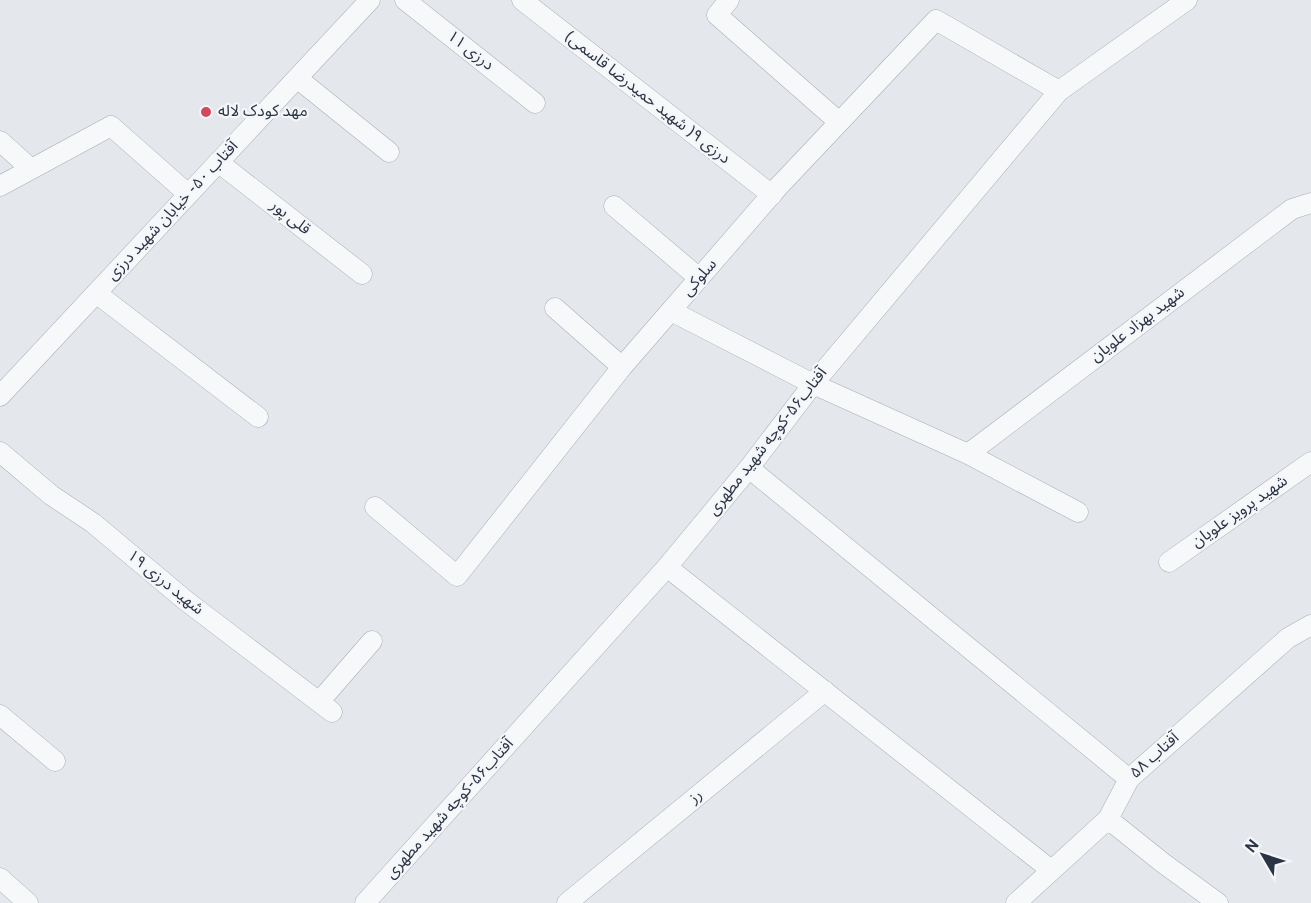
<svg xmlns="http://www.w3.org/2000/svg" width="1311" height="903" viewBox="0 0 1311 903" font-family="Overpass,'Noto Sans Arabic',sans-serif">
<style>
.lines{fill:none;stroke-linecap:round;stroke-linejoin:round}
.minor-casing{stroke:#a9aeb7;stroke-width:21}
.minor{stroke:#f7f8fa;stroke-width:20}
.poi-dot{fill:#d1495b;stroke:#f4f6f9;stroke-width:2}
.labels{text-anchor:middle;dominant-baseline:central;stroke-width:4.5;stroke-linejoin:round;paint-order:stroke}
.street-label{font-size:16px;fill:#2b3445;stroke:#f4f6f9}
.poi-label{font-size:16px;fill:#2b3445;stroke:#f4f6f9;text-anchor:start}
</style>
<rect width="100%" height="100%" fill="#e4e7ec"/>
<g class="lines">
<g class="minor-casing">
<path id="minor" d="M405,0L535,103
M522,0L772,195
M729,0L717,15L839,122
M297,78L389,152
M0,141L31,169
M218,162L362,274
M0,186L111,126L188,194
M614,206L699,278
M96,293L258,417
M555,308L622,367
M671,311L813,384L968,454L1078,512
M0,396L370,0
M0,452L51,495L93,523L185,600L332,712
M968,454L1292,209L1311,203
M749,468L1129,779
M375,507L457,576L622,367L779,186L936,20L1059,91
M1169,562L1311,462
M667,567L1051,870
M319,702L372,641
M0,715L55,761
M1108,819L1163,863L1218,903
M0,878L28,903
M365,903L667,567L749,468L813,384L1059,91L1187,0
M567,903L825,691
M1016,903L1108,819L1129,779L1288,638L1311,625"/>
</g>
<use href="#minor" class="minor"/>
</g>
<circle class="poi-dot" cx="206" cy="112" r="6"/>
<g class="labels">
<g class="street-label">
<text transform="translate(470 51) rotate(38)">درزی ۱۱</text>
<text transform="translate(647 98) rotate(38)">درزی ۹( شهید حمیدرضا قاسمی)</text>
<text transform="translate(173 211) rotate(-47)">آفتاب ۵۰- خیابان شهید درزی</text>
<text transform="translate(290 218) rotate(38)">قلی پور</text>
<text transform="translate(700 278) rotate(-49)">سلوکی</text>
<text transform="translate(1138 325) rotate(-37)">شهید بهزاد علویان</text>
<text transform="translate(768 442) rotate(-52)">آفتاب۵۶-كوچه شهيد مطهری</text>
<text transform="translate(1240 512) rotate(-35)">شهید پرویز علویان</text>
<text transform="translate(165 583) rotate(39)">شهید درزی ۱۹</text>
<text transform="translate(1155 756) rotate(-42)">آفتاب ۵۸</text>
<text transform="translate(696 797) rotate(-39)">رز</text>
<text transform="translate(450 809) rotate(-48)">آفتاب۵۶-كوچه شهيد مطهری</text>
</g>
<g class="poi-label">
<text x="218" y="112">مهد کودک لاله</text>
</g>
</g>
<g transform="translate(1263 855) rotate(309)" stroke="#f4f6f9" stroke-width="4.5" paint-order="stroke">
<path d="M0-4.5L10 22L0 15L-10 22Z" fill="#2b3445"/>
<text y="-9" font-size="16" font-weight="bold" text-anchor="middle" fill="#2b3445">N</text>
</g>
</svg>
